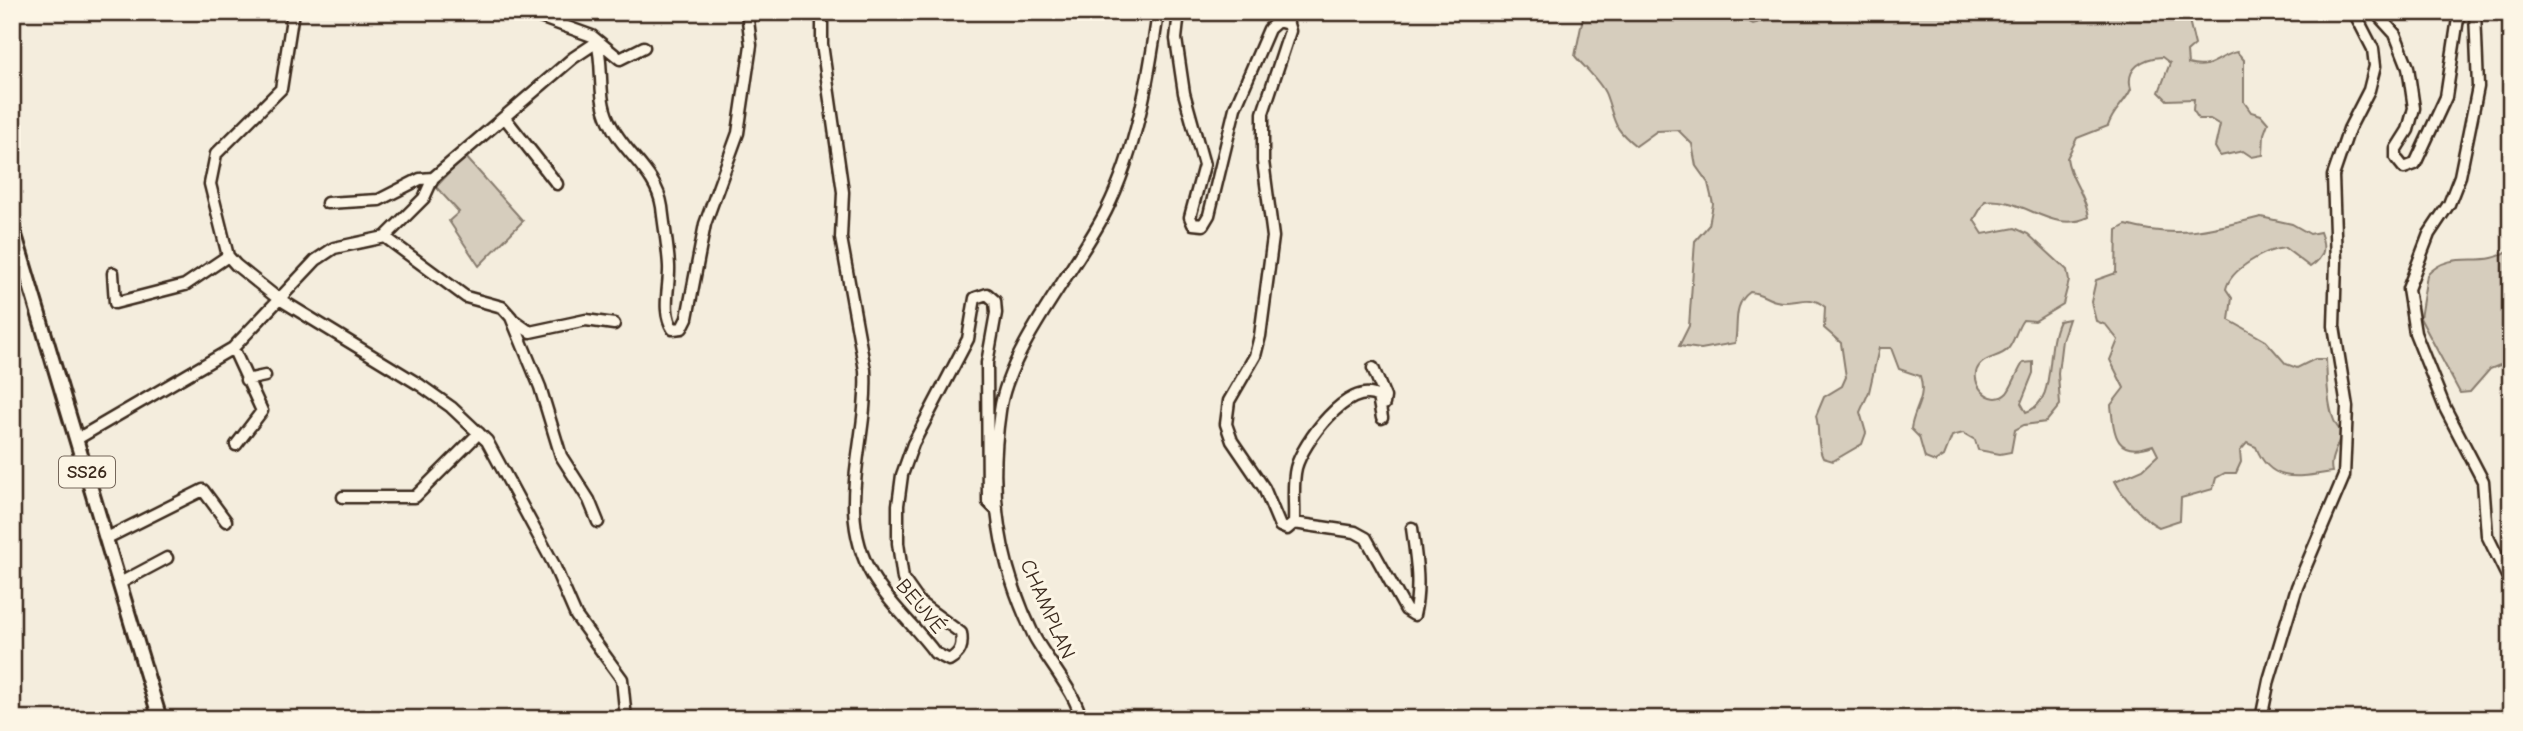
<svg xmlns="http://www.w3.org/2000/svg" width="2523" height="731" viewBox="0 0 2523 731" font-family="'Comic Neue',sans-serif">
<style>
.green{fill:#d6cdbd;stroke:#887c6e;stroke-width:2}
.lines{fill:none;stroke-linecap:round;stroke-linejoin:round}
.minor-casing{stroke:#3b2a1e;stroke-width:15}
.major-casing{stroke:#3b2a1e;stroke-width:18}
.minor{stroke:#fcf5e5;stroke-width:10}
.major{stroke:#fcf5e5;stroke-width:12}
.labels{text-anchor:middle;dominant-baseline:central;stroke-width:6;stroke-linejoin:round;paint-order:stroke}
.shield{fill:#fcf5e5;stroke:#75675a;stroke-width:2}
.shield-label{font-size:19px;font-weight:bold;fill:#3b2a1e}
.street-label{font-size:21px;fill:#3b2a1e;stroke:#fcf5e5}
</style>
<rect width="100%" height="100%" fill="#f4eddd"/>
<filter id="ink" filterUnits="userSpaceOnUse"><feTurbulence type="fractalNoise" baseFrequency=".0143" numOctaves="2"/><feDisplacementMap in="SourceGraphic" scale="14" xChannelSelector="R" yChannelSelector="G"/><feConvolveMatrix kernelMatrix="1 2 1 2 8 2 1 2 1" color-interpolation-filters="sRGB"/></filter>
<g filter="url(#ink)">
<path class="green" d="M1584,12H1684L1692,16L1734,14L1753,24L1773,18L1779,12H2187L2195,45L2187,52L2188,64C2212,71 2217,56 2237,52L2244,60V102L2251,112L2261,115L2268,123L2264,134L2263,155L2252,157L2243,151L2220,156L2215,147L2220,125L2210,119H2199L2193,110L2194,99L2167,100L2159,92L2170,63L2162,57C2143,58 2125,68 2131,89C2125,103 2113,110 2108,126L2077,138L2067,158C2070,181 2086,194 2089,217C2051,235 2024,196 1985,201L1974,220L1983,234L2015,228L2028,234L2067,270L2069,281L2063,304L2035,321L2023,320C2016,329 2015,341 2008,349C2000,358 1986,356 1979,366C1967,382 1991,409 2007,393C2013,385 2017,372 2023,363L2033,362V373L2021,403L2026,412C2058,402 2044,351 2059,321L2069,319L2062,340L2058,373L2060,405L2046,422L2024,425L2015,430L2011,452L2000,454L1978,450L1975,440L1963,433L1952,436L1944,456L1935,462L1925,458L1919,437L1911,429C1913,410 1927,398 1920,376L1899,369L1891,348H1879L1869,392L1860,412L1866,433L1862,444L1833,461L1823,458C1816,444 1820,430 1816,416L1824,397L1842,386L1846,377L1841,343L1824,328L1825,307C1808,292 1795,306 1776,301C1767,299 1761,293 1750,292C1732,305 1739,324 1735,343L1701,349L1679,346L1689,326L1695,241L1709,225L1713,204L1708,183L1696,166L1692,144L1678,130L1657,131L1636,146C1611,126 1616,122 1606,95C1601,82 1584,67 1575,56Z
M465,156L523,221L479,266L449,221L459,212L436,187Z
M2261,217L2292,224L2310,234L2320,232C2326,248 2325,257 2310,267L2285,248C2265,249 2230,270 2226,289L2232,298L2229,320L2266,341L2286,364L2297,368L2315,359H2326C2327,378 2327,419 2341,431C2340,446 2328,457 2332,472C2299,477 2271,485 2256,447L2247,443L2240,451L2241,462L2236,473H2225L2216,478L2213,489L2181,498L2180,520L2159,527C2144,520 2122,496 2115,481L2143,469L2158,455L2153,445C2116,458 2114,436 2111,405L2124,388L2110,360L2118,340L2106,325L2096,321L2091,302L2096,280L2116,273L2117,230L2126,225C2177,239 2210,230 2261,217Z
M2511,248V374L2500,365L2490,369L2470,392L2460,393L2420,318L2427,275C2454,246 2486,272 2511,248Z"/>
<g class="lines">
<g class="minor-casing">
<path id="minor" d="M293,12L281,89L216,154L210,184L228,256L236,265L276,297L420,385L451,407L487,441L553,563L576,616L622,679L626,719
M526,12L592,36L620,59L644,47
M822,12V44L843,192L841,238L865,370C869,444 833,508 873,577C890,605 916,627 935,653L949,660C961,653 963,646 961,633L920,603L903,579L898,543V505L902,475L913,444L968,339L975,298L987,294L995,301L996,313L987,363L988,502L996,510
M1179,12L1176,39L1184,93L1204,165L1190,217L1193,224L1203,225L1209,215L1235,108L1269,29L1278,21L1288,24L1290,31L1263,113V161L1273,237L1260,336L1255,356L1229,401L1226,424L1232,441L1264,488L1280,526L1287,529L1294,523L1355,532L1366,538L1406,610L1414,615C1421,586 1416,557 1412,528
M2375,12L2395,34L2408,67L2414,108L2408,130L2396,149V158L2404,168L2415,164L2446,97L2459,12
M2475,12L2478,87L2460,176L2449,204L2429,234L2408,289L2415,333L2445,408L2483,481L2487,535L2511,584
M505,118L557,184
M327,203L379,200L420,179L433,178
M385,237L466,297L502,307L511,317L540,387L561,456L589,500L598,522
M113,273L115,303L185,285L228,256
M513,320L530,332L586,320L614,324
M233,348L262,411L236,445
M1373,368L1385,397L1384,404
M246,380L265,376
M77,439L233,348L316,260L334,248L385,237L424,198L433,178L573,58L597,42C604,68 597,96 609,121C623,153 657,172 662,207C664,226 668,247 669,266C670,287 661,311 673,329L682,328L687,318L705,224L738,133L751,45L747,12
M343,497H415L479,433
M1294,523C1295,506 1292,484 1296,468C1302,444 1349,379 1378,397L1382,418
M107,538L203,490L226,521
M120,583L167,558
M1080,719C1081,700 1044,656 1034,636C998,562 988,493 1000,411C1008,349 1076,270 1106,211C1136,151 1149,78 1158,12
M2261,719L2269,680L2297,587L2344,476L2347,407L2334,326L2336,262L2333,176L2349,129L2369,90L2375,66L2373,49L2354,12"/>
</g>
<g class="major-casing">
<path id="major" d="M12,225L160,719"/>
</g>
<use href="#minor" class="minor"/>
<use href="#major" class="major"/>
</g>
</g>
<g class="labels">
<rect class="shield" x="59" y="456.5" width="56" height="31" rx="5"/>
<g class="shield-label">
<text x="87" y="472">SS26</text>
</g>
<g class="street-label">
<text transform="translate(921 606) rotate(50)">BEUVÉ</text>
<text transform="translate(1048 609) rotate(66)">CHAMPLAN</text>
</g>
</g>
<rect width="2523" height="731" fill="none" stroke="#fcf5e5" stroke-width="42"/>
<rect x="21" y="21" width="2481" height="689" fill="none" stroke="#3b2a1e" stroke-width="2.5" filter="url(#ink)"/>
</svg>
